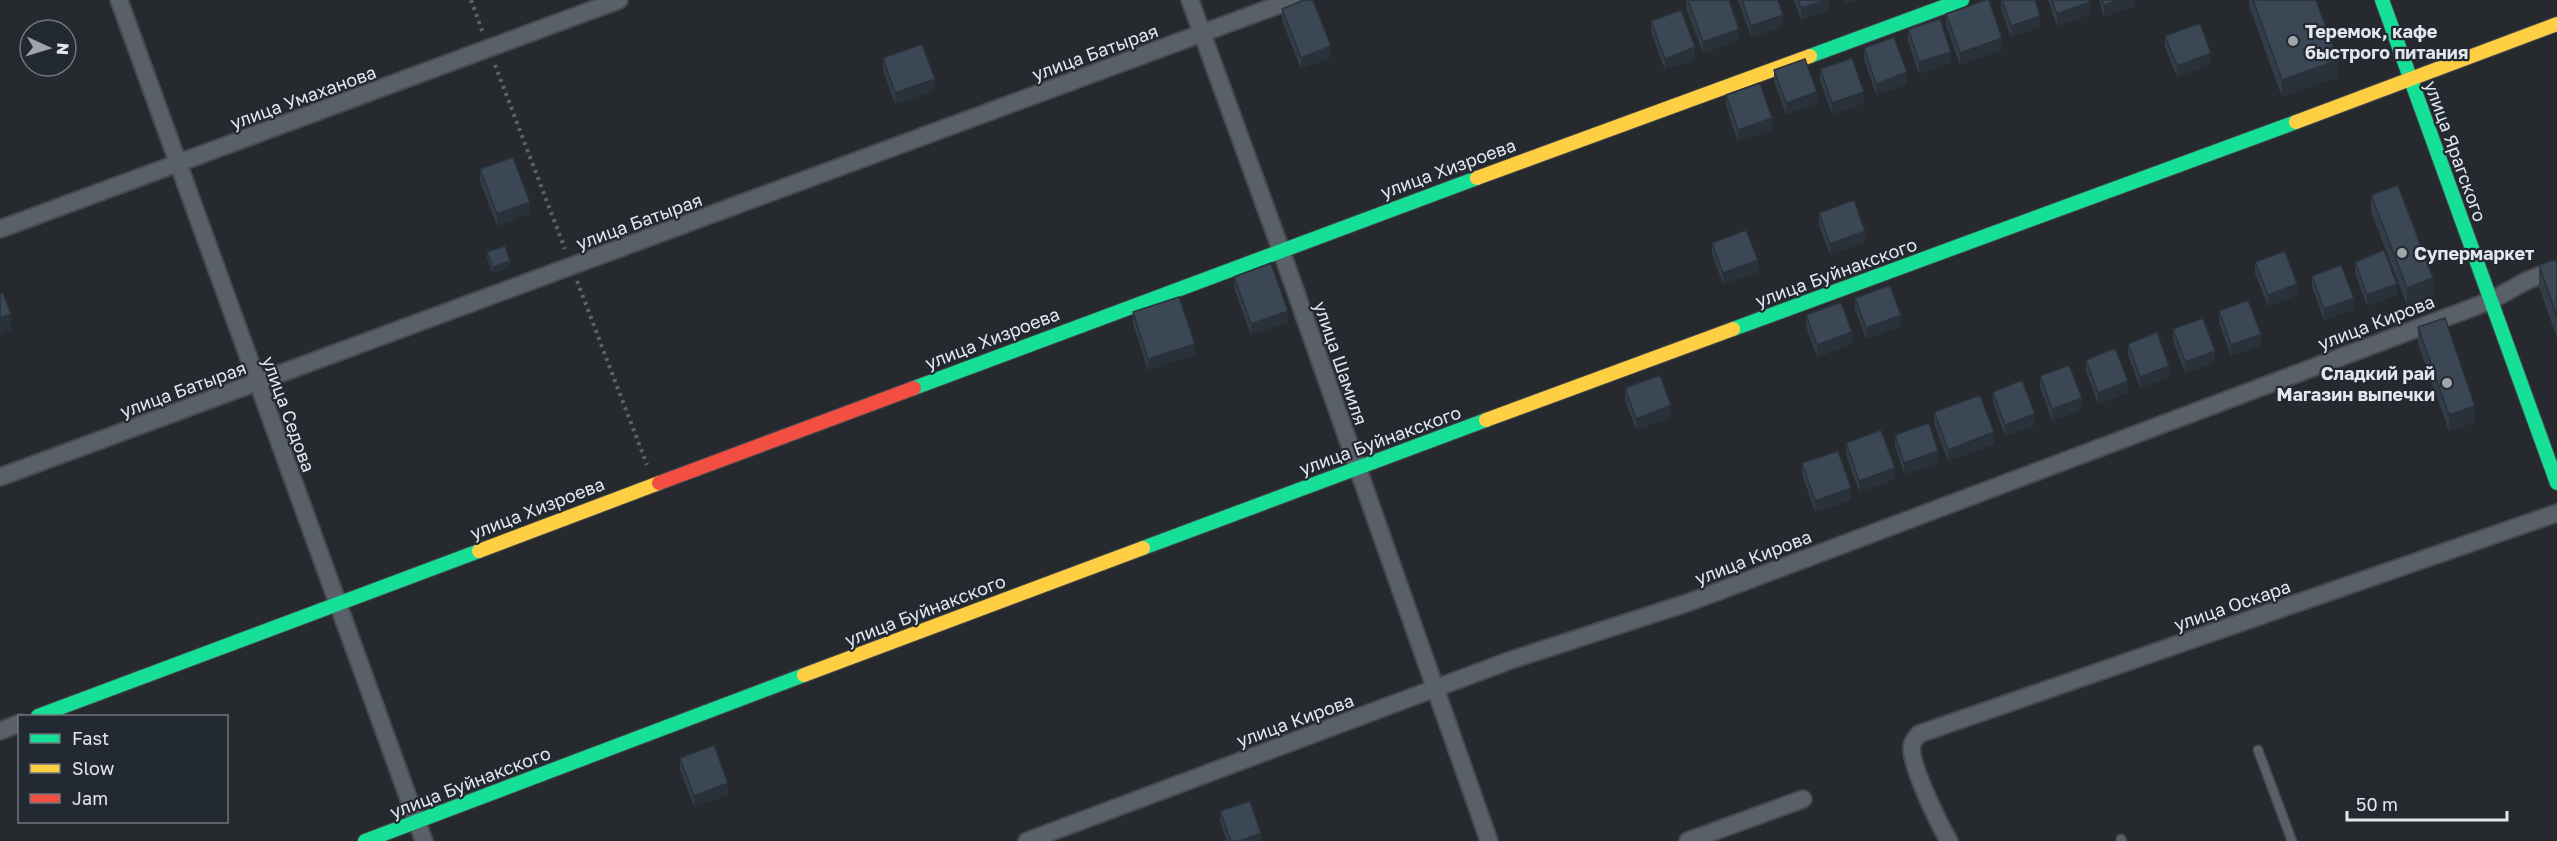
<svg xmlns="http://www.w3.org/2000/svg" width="2557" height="841" viewBox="0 0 2557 841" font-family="'Golos Text',sans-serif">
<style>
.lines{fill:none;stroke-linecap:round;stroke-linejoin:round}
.lane-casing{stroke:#45484c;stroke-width:11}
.street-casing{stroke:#45484c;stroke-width:20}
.fast-casing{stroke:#45484c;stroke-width:16}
.slow-casing{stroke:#45484c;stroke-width:16}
.jam-casing{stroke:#45484c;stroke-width:16}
.path{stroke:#5e636a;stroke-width:4;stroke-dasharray:3 4.5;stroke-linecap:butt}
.lane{stroke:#59606a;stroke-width:8}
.street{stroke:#59606a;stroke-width:16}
.fast{stroke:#16e098;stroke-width:14}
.slow{stroke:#ffcf43;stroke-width:14}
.jam{stroke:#f24e42;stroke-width:14}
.wall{fill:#333d48}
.shaded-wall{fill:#29323b}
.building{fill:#3b4754;stroke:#29323b;stroke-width:1.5}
.poi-dot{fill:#a1a5aa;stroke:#232932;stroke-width:2}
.labels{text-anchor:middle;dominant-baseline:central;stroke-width:4.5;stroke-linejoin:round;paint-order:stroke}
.poi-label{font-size:18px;font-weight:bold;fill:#e3e7ed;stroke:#232932;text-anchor:start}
.street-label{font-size:18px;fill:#e3e7ed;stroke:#232932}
</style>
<rect width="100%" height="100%" fill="#262a2e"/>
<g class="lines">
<g class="lane-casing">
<path id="lane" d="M2258,750L2292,841
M2121,839L2122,841"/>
</g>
<g class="street-casing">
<path id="street" d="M119,0L424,841
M1190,0L1281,250L1489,841
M0,229L619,0
M0,477L1292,0
M0,731L20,723
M1027,841L1511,660L1690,602L2490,301L2528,280L2557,269
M1688,841L1803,799
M1949,841C1939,824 1909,763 1912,746C1912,741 1916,738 1919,734L2557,513"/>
</g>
<g class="fast-casing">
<path id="fast" d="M2382,0L2557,483
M1810,56L1962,0
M1733,329L2296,122
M914,388L1477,178
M1143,548L1486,420
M38,716L479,551
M365,841L804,675"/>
</g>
<g class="slow-casing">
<path id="slow" d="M2296,122L2557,24
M1477,178L1810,56
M1486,420L1733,329
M479,551L659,483
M804,675L1143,548"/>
</g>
<g class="jam-casing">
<path id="jam" d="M659,483L914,388"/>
</g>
<path class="path" d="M471,0L483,33
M495,65L565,249
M577,281L647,465"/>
<use href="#lane" class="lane"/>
<use href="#street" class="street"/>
<use href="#fast" class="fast"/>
<use href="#slow" class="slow"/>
<use href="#jam" class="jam"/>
</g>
<path class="wall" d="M1686,0H1729L1739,40L1703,53L1686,8Z
M1738,0H1778L1783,26L1751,37Z
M1794,0H1829V10L1801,20Z
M2001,0H2035L2040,27L2011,37L2001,9Z
M2048,0H2089L2090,14L2057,26Z
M2099,0H2135V6L2104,17Z
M2249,0H2316L2338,77L2282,97L2249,6Z
M1282,9L1331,57L1301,69L1282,20Z
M1946,14L2002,50L1960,65L1946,25Z
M1651,21L1695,59L1665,70L1651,32Z
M1908,29L1951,63L1919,74L1908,41Z
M2165,36L2211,64L2177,77L2165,47Z
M1864,48L1907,84L1876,95L1864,59Z
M883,58L935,90L895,104L883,70Z
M1820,69L1864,103L1832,114L1820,80Z
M1774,70L1817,103L1786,114L1774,82Z
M1726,95L1772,130L1738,142L1726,106Z
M480,169L530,213L497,226L480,181Z
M2371,195L2433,295L2407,305L2371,212Z
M1819,213L1865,242L1830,255L1819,225Z
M1712,243L1758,272L1723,284L1712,254Z
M487,252L510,267L493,273L487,258Z
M2557,259V338L2539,287V265Z
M2255,262L2297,295L2268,306L2255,273Z
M2355,262L2397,295L2367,306L2355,273Z
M2312,276L2354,309L2324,320L2312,287Z
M1234,277L1288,322L1251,335L1234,288Z
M1855,298L1901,326L1866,339L1855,309Z
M2219,311L2261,345L2231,356L2219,323Z
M1133,312L1195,355L1148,370L1133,324Z
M1806,315L1852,344L1817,357L1806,326Z
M2418,327L2475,422L2449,431L2418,344Z
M2173,329L2215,362L2185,373L2173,340Z
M2128,344L2169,377L2140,388L2128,355Z
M2086,360L2128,393L2098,404L2086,371Z
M2040,376L2082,409L2052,421L2040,387Z
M1625,388L1671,417L1636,430L1625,400Z
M1993,392L2035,425L2005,436L1993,403Z
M1934,412L1994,444L1948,461L1934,423Z
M1895,435L1938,463L1904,474L1895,446Z
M1846,443L1895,479L1859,492L1846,454Z
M1802,463L1851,500L1815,512L1802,474Z
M680,758L728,795L694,807L680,769Z
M1220,811L1261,841H1227L1220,822Z"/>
<path class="shaded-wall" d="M1825,0H1829V10L1801,20V8Z
M1844,0H1856L1844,4Z
M2120,0H2135V6L2104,17V5Z
M2090,2V14L2057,26V14Z
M1783,15V26L1751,37V26Z
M2040,16V27L2011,37V26Z
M1739,29V40L1703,53V42Z
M2002,38V50L1960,65V53Z
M1331,46V57L1301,69V58Z
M1695,47V59L1665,70V59Z
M1951,52V63L1919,74V62Z
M2211,53V64L2177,77V66Z
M2338,60V77L2282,97V80Z
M1907,72V84L1876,95V84Z
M935,79V90L895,104V93Z
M1817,92V103L1786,114V103Z
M1864,92V103L1832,114V103Z
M1772,118V130L1738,142V130Z
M530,202V213L497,226V214Z
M1865,231V242L1830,255V244Z
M1758,260V272L1723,284V273Z
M510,261V267L493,273V267Z
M2433,278V295L2407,305V288Z
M2297,284V295L2268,306V295Z
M2397,284V295L2367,306V295Z
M2354,298V309L2324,320V309Z
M1288,311V322L1251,335V324Z
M11,314V330L0,335V318Z
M1901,315V326L1866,339V328Z
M1852,332V344L1817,357V345Z
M2261,334V345L2231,356V345Z
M1195,344V355L1148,370V359Z
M2215,351V362L2185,373V362Z
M2169,366V377L2140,388V377Z
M2128,381V393L2098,404V393Z
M2082,398V409L2052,421V409Z
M1671,405V417L1636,430V419Z
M2475,406V422L2449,431V415Z
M2035,414V425L2005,436V425Z
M1994,432V444L1948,461V450Z
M1938,451V463L1904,474V463Z
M1895,468V479L1859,492V481Z
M1851,488V500L1815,512V501Z
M728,783V795L694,807V796Z
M1261,833V841H1240Z"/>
<path class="building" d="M1304,0H1313L1331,46L1301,58L1282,9Z
M1688,0H1729L1739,29L1703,42Z
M1742,0H1778L1783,15L1751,26Z
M1798,0H1825L1801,8Z
M1985,0H1989L2002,38L1960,53L1946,14Z
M2002,0H2035L2040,16L2011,26Z
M2052,0H2089L2090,2L2057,14Z
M2102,0H2120L2104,5Z
M2253,0H2316L2338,60L2282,80Z
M1681,10L1695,47L1665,59L1651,21Z
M1940,19L1951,52L1919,62L1908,29Z
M2200,23L2211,53L2177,66L2165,36Z
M1894,37L1907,72L1876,84L1864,48Z
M922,44L935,79L895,93L883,58Z
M1852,58L1864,92L1832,103L1820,69Z
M1805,59L1817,92L1786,103L1774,70Z
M1760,83L1772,118L1738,130L1726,95Z
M513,157L530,202L497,214L480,169Z
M2398,185L2433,278L2407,288L2371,195Z
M1854,200L1865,231L1830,244L1819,213Z
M1746,230L1758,260L1723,273L1712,243Z
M505,246L510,261L493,267L487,252Z
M2384,250L2397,284L2367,295L2355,262Z
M2285,251L2297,284L2268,295L2255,262Z
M2557,259V317L2539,265Z
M1271,263L1288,311L1251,324L1234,277Z
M2341,265L2354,298L2324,309L2312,276Z
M1890,285L1901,315L1866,328L1855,298Z
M3,293L11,314L0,318V294Z
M1179,297L1195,344L1148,359L1133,312Z
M2248,300L2261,334L2231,345L2219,311Z
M1841,302L1852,332L1817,345L1806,315Z
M2203,318L2215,351L2185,362L2173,329Z
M2445,318L2475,406L2449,415L2418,327Z
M2157,332L2169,366L2140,377L2128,344Z
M2115,348L2128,381L2098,393L2086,360Z
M2069,365L2082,398L2052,409L2040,376Z
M1660,375L1671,405L1636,419L1625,388Z
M2022,380L2035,414L2005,425L1993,392Z
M1980,395L1994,432L1948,450L1934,412Z
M1929,423L1938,451L1904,463L1895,435Z
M1881,430L1895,468L1859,481L1846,443Z
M1838,451L1851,488L1815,501L1802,463Z
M714,745L728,783L694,796L680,758Z
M1250,801L1261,833L1240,841H1231L1220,811Z"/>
<g class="poi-dot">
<circle cx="2293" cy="41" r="6"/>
<circle cx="2402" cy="253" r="6"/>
<circle cx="2447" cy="383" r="6"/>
</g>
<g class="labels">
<g class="poi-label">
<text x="2305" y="31">Теремок, кафе<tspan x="2305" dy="21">быстрого питания</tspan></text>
<text x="2414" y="253">Супермаркет</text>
<text x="2435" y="373" text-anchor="end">Сладкий рай<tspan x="2435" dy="21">Магазин выпечки</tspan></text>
</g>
<g class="street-label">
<text transform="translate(1095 52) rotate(-20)">улица Батырая</text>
<text transform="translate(303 97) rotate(-20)">улица Умаханова</text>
<text transform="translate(2456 151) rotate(70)">улица Ярагского</text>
<text transform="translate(1448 168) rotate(-20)">улица Хизроева</text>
<text transform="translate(639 221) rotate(-20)">улица Батырая</text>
<text transform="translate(1836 272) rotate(-20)">улица Буйнакского</text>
<text transform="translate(2376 322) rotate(-21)">улица Кирова</text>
<text transform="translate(992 338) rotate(-21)">улица Хизроева</text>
<text transform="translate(1341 363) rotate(71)">улица Шамиля</text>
<text transform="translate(183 389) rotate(-20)">улица Батырая</text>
<text transform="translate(289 414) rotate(70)">улица Седова</text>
<text transform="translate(1380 440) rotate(-20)">улица Буйнакского</text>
<text transform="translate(537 508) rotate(-21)">улица Хизроева</text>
<text transform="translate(1753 557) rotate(-21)">улица Кирова</text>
<text transform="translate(2232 605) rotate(-19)">улица Оскара</text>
<text transform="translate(925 610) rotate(-21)">улица Буйнакского</text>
<text transform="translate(1295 720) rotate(-20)">улица Кирова</text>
<text transform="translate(470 782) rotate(-21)">улица Буйнакского</text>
</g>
</g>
<rect x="18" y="715" width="210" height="108" fill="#232932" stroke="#70757d" stroke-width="1.5"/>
<rect x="30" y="734" width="30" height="9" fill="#16e098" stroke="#70757d" stroke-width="1.5"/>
<text x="72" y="745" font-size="18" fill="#e3e7ed">Fast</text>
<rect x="30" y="764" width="30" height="9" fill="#ffcf43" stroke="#70757d" stroke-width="1.5"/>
<text x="72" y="775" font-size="18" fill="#e3e7ed">Slow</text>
<rect x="30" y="794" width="30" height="9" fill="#f24e42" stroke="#70757d" stroke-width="1.5"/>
<text x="72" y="805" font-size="18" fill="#e3e7ed">Jam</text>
<g transform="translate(48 48) rotate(94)"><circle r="28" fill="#232932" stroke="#70757d" stroke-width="1.5"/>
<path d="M0-4.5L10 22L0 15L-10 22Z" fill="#a1a5aa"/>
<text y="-9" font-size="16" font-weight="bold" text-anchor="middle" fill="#e3e7ed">N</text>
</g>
<path d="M2347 811v9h160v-9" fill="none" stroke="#e3e7ed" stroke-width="3"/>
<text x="2356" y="811" font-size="18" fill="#e3e7ed" stroke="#232932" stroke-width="4.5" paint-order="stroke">50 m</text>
</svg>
